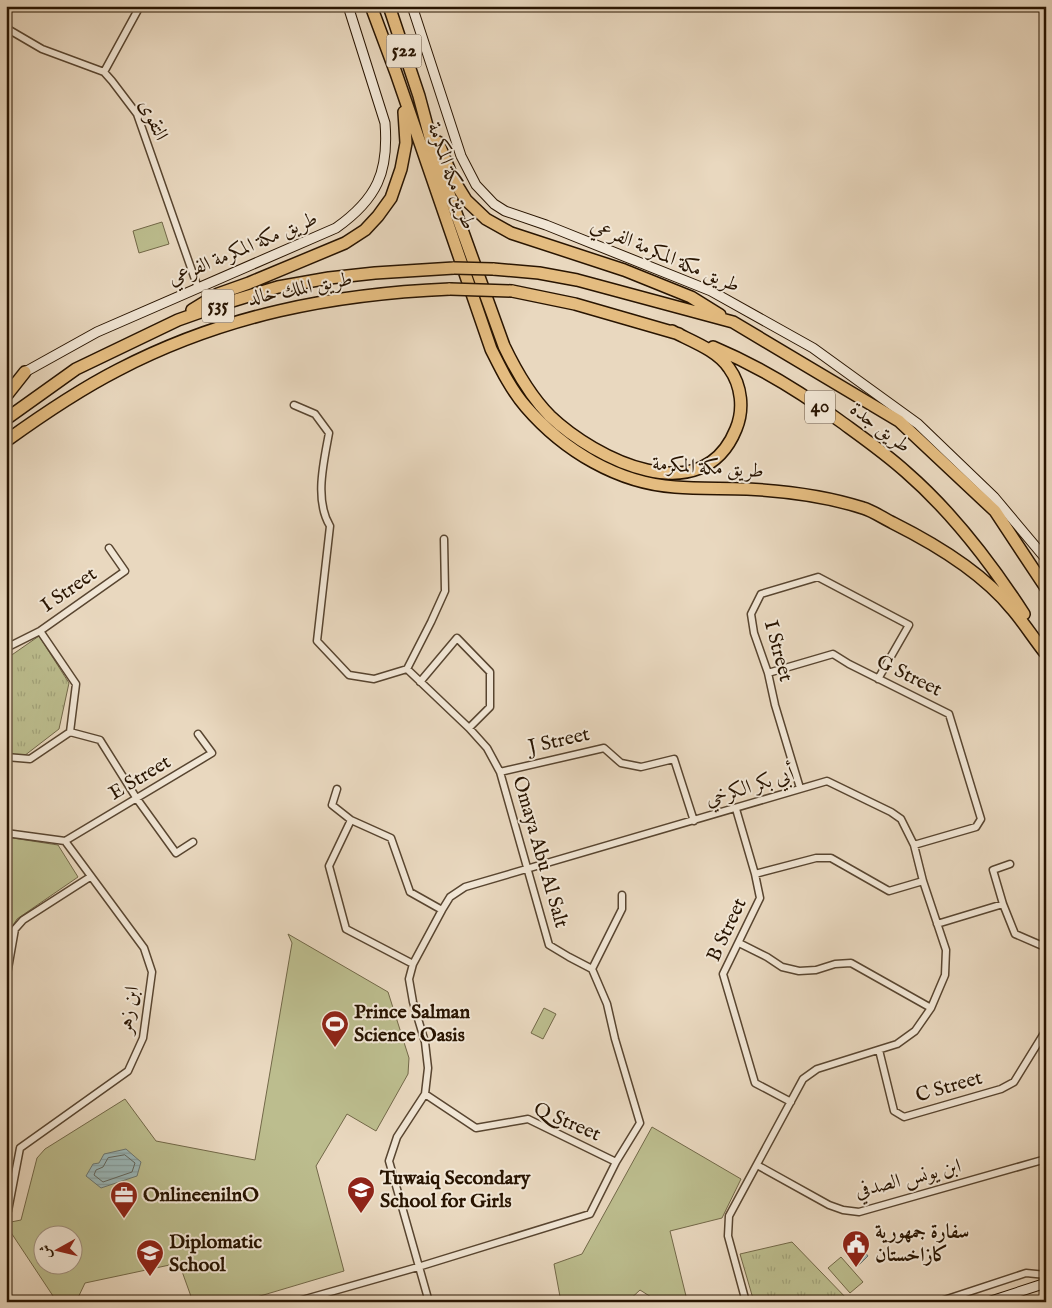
<svg xmlns="http://www.w3.org/2000/svg" width="1052" height="1308" viewBox="0 0 1052 1308" font-family="'IM FELL English',Amiri,serif">
<style>
.grass{fill:url(#grass-tufts);stroke:#726848}
.park{fill:#bcbd8e;stroke:#726848;fill-rule:evenodd}
.water{fill:url(#water-rules);stroke:#6c7670}
.lines{fill:none;stroke-linecap:round;stroke-linejoin:round}
.shore{stroke:#61665e;stroke-width:1}
.street-casing{stroke:#584530;stroke-width:9}
.secondary-casing{stroke:#281401;stroke-width:11}
.highway-casing{stroke:#281401;stroke-width:14}
.street{stroke:#f1e6d5;stroke-width:6}
.secondary{stroke:#f1e6d5;stroke-width:9}
.highway{stroke:#e4bc80;stroke-width:11}
.highway-bridge-casing{stroke:#281401;stroke-width:14;stroke-linecap:butt}
.highway-bridge{stroke:#e4bc80;stroke-width:11}
.labels{text-anchor:middle;dominant-baseline:central;stroke-width:4;stroke-linejoin:round;paint-order:stroke}
.shield{fill:#f1e6d5;stroke:#645341;stroke-width:1}
.shield-label{font-size:19px;font-weight:bold;fill:#281401}
.street-label{font-size:20px;fill:#281401;stroke:#f1e6d5}
.poi-label{font-size:20px;font-weight:bold;fill:#281401;stroke:#f1e6d5;text-anchor:start}
</style>
<defs>
<pattern id="grass-tufts" width="24" height="20" patternUnits="userSpaceOnUse" patternTransform="scale(1.25)"><rect width="24" height="20" fill="#bcbd8e"/><path d="M3 7l-1-3M5 7V3M7 7l1-3M15 17l-1-3M17 17v-4M19 17l1-3" fill="none" stroke="#a2a279"/></pattern>
<pattern id="water-rules" width="6" height="5" patternUnits="userSpaceOnUse" patternTransform="scale(1.25)"><rect width="6" height="5" fill="#9ab8ba"/><path d="M0 2.5h6" fill="none" stroke="#859d9e"/></pattern>
</defs>
<rect width="100%" height="100%" fill="#e9d8bf"/>
<filter id="stains"><feTurbulence type="fractalNoise" baseFrequency=".004" numOctaves="4"/><feColorMatrix values="0 0 0 0 .2 0 0 0 0 .09 0 0 0 0 .02 0 0 0 .5 -.17"/></filter>
<radialGradient id="worn" r=".72"><stop offset=".6" stop-color="#630" stop-opacity="0"/><stop offset="1" stop-color="#630" stop-opacity=".3"/></radialGradient>
<path class="grass" d="M39,636L69,683L59,729L24,756L6,754V659Z
M792,1242L850,1302H754L740,1254Z"/>
<path class="park" d="M162,222L169,244L139,253L133,231Z
M6,837L58,845L78,877L17,919L10,930L6,955Z
M288,934L388,992L409,1058L408,1074L376,1131L347,1114L316,1166L344,1271L240,1302H193L179,1263L85,1283L76,1302H57L6,1225V1223L21,1220L37,1158L45,1149L125,1099L156,1141L255,1160L292,943ZM42,1236H72V1266H42Z
M544,1008L556,1014L543,1039L531,1033Z
M652,1127L741,1179L722,1218L670,1231L686,1296L681,1302H659L640,1290L627,1302H561L554,1264L582,1254Z
M841,1257L863,1282L850,1293L828,1268Z"/>
<path class="water" d="M126,1149L141,1162L137,1176L101,1188L86,1176L93,1164L99,1163L104,1154Z
M860,1246L868,1256L858,1266L852,1250Z"/>
<g class="lines">
<path class="shore" d="M125,1155L135,1163L132,1172L103,1182L94,1175L96,1170L103,1167L108,1158Z"/>
<g class="street-casing">
<path id="street" d="M6,28L42,49L104,72L112,81L137,114L198,288
M104,72L140,6
M294,405L315,414L329,433C324,461 314,500 330,526L317,641L349,675L374,679L407,669L431,622L445,591L444,539
M6,648L40,631L125,571L109,548
M768,673L833,654L849,664L949,714L981,819L976,827L914,845
M420,682L457,638L490,672V707L469,728
M70,732L100,740L137,799L176,853L193,842
M6,757L30,759L70,732L76,684L40,631
M500,772L604,748L621,763L641,767L674,759L694,821
M800,788L775,705L768,673L754,633L751,614L761,594L818,577L909,625L878,679
M337,789L332,805L351,820L391,838L410,892L442,910
M736,809L755,874L760,898L723,974L755,1083L791,1102
M351,820L329,866L346,929L413,964
M6,833L65,841L144,948L152,972L143,1038L128,1071L20,1148L8,1211L6,1212
M65,841L212,753L198,734
M1010,864L993,870L1003,904L1015,934L1045,947L1046,951
M755,874L816,858H831L889,891L923,881
M937,924L1003,904
M739,943L767,957L782,967L799,971L816,970L835,964L851,963L931,1008
M592,969L622,909V895
M6,980L15,929L23,920L90,877
M879,1050L894,1111L904,1117L1001,1089L1014,1082L1046,1030
M425,1094L476,1128L528,1119L616,1162
M757,1165L829,1205L843,1210L859,1212L1046,1159
M295,1302L418,1267L590,1214L616,1162L640,1123L615,1039L607,1004L592,969L569,957L549,945L500,772L487,748L469,728L407,669
M429,1302L389,1161L397,1137L425,1094L428,1068L425,1042L413,1002L409,979L413,964L442,910L450,897L465,887L827,781L891,812L901,819L914,845L923,881L946,950L945,975L931,1008L915,1031L897,1044L817,1069L803,1079L729,1216L728,1236L746,1302
M938,1302L1026,1273L1046,1275"/>
</g>
<g class="secondary-casing">
<path id="secondary" d="M412,6L461,156L476,185L494,204L505,211L546,225L711,291L813,348L918,424L994,497L1046,559
M25,372L97,332L336,228C377,199 389,172 385,123L348,6
M988,1302L1046,1283
M1042,1302L1046,1301"/>
</g>
<g class="highway-casing">
<path id="highway" d="M371,6L396,73L491,349C501,369 511,390 526,407C564,451 618,483 675,487C699,489 723,488 747,489C786,491 826,496 863,508C873,511 883,518 893,523C935,544 982,572 1012,609C1024,623 1034,639 1046,654
M389,6L419,96L434,152L504,346C516,371 530,396 550,416C595,459 702,513 736,429C744,410 742,386 729,368C717,350 691,341 672,331
M438,142L453,179L466,200L486,219L511,233L624,270L691,297L720,315
M493,269L539,273L577,280L733,322L899,421L995,511L1046,588
M512,291L575,304L679,334
M192,310L218,294L249,283L345,243L365,230L378,216L391,198L401,169L406,143L404,112
M713,347C758,366 801,392 840,421C862,437 885,453 906,472C952,512 991,563 1024,614
M6,396L25,372
M6,419L76,369L178,320L229,302L278,287L329,278L375,273L454,268
M6,441C42,415 79,390 118,370C224,315 332,294 450,289"/>
</g>
<use href="#street" class="street"/>
<use href="#secondary" class="secondary"/>
<use href="#highway" class="highway"/>
<g class="highway-bridge-casing">
<path id="highway-bridge" d="M454,268L493,269
M450,289L512,291"/>
</g>
<use href="#highway-bridge" class="highway-bridge"/>
</g>
<defs>
<g id="stadium-pin" transform="scale(1.4375)"><path d="M0 17L-7.5 6A9.5 9.5 0 1 1 7.5 6Z" fill="#8f2418" stroke="#f1e6d5"/><path d="M0-5a6.5 5 0 1 0 0 10a6.5 5 0 1 0 0-10ZM-3.5-1.8h7v3.6h-7Z" fill="#fff"/></g>
<g id="school-pin" transform="scale(1.4375)"><path d="M0 17L-7.5 6A9.5 9.5 0 1 1 7.5 6Z" fill="#8f2418" stroke="#f1e6d5"/><path d="M0-5L7-2L0 1L-7-2ZM-4 1L0 2.5L4 1V4Q0 6-4 4Z" fill="#fff"/></g>
<g id="office-pin" transform="scale(1.4375)"><path d="M0 17L-7.5 6A9.5 9.5 0 1 1 7.5 6Z" fill="#8f2418" stroke="#f1e6d5"/><path d="M-6-3h4V-5.5h4V-3h4V5H-6ZM-1-4.5V-3h2v-1.5ZM-6 0V1H6V0Z" fill="#fff"/></g>
<g id="civic-pin" transform="scale(1.4375)"><path d="M0 17L-7.5 6A9.5 9.5 0 1 1 7.5 6Z" fill="#8f2418" stroke="#f1e6d5"/><path d="M-.6-6.5H3V-4.5H.6V-3L4-1V1h2V6H-6V1h2V-1L-.6-3ZM-1.2 2.5V6h2.4V2.5Z" fill="#fff"/></g>
</defs>
<g fill-rule="evenodd">
<use href="#stadium-pin" x="335" y="1024"/>
<use href="#school-pin" x="361" y="1190"/>
<use href="#office-pin" x="124" y="1195"/>
<use href="#civic-pin" x="856" y="1244"/>
<use href="#school-pin" x="150" y="1253"/>
</g>
<g class="labels">
<g class="shield">
<rect x="386.5" y="34.5" width="35" height="33" rx="4"/>
<rect x="202" y="289.5" width="32" height="33" rx="4"/>
<rect x="805" y="390.5" width="30" height="33" rx="4"/>
</g>
<g class="shield-label">
<text x="404" y="51">522</text>
<text x="218" y="306">535</text>
<text x="820" y="407">40</text>
</g>
<g class="street-label">
<text transform="translate(153 120) rotate(65)">التقوى</text>
<text transform="translate(451 176) rotate(71)">طريق مكة المكرمة</text>
<text transform="translate(243 249) rotate(-23)">طريق مكة المكرمة الفرعي</text>
<text transform="translate(665 256) rotate(23)">طريق مكة المكرمة الفرعي</text>
<text transform="translate(300 289) rotate(-11)">طريق الملك خالد</text>
<text transform="translate(880 428) rotate(37)">طريق جدة</text>
<text transform="translate(708 468) rotate(4)">طريق مكة المكرمة</text>
<text transform="translate(69 590) rotate(-35)">I Street</text>
<text transform="translate(778 651) rotate(75)">I Street</text>
<text transform="translate(909 676) rotate(26)">G Street</text>
<text transform="translate(559 741) rotate(-13)">J Street</text>
<text transform="translate(140 778) rotate(-31)">E Street</text>
<text transform="translate(750 787) rotate(-17)">أبي بكر الكرخي</text>
<text transform="translate(540 852) rotate(74)">Omaya Abu Al Salt</text>
<text transform="translate(727 930) rotate(-65)">B Street</text>
<text transform="translate(129 1010) rotate(-80)">ابن زهر</text>
<text transform="translate(949 1087) rotate(-16)">C Street</text>
<text transform="translate(567 1122) rotate(23)">Q Street</text>
<text transform="translate(908 1179) rotate(-14)">ابن يونس الصدفي</text>
</g>
<g class="poi-label">
<text x="354" y="1012">Prince Salman<tspan x="354" dy="23">Science Oasis</tspan></text>
<text x="380" y="1178">Tuwaiq Secondary<tspan x="380" dy="23">School for Girls</tspan></text>
<text x="143" y="1195">OnlineenilnO</text>
<text x="875" y="1232">سفارة جمهورية<tspan x="875" dy="23">كازاخستان</tspan></text>
<text x="169" y="1242">Diplomatic<tspan x="169" dy="23">School</tspan></text>
</g>
</g>
<rect width="1052" height="1308" fill="none" stroke="#e9d8bf" stroke-width="25"/>
<rect x="8" y="8" width="1037" height="1293" fill="none" stroke="#281401" stroke-width="2.5"/>
<rect x="12" y="12" width="1027" height="1283" fill="none" stroke="#281401"/>
<g transform="translate(58 1250) rotate(262)"><circle r="24" fill="#f1e6d5" stroke="#a19280"/>
<path d="M0-4L9 19L0 12L-9 19Z" fill="#8f2418"/>
<text y="-8" font-size="14" font-weight="bold" text-anchor="middle" fill="#281401">ش</text>
</g>
<rect width="100%" height="100%" filter="url(#stains)"/>
<rect width="100%" height="100%" fill="url(#worn)"/>
</svg>
